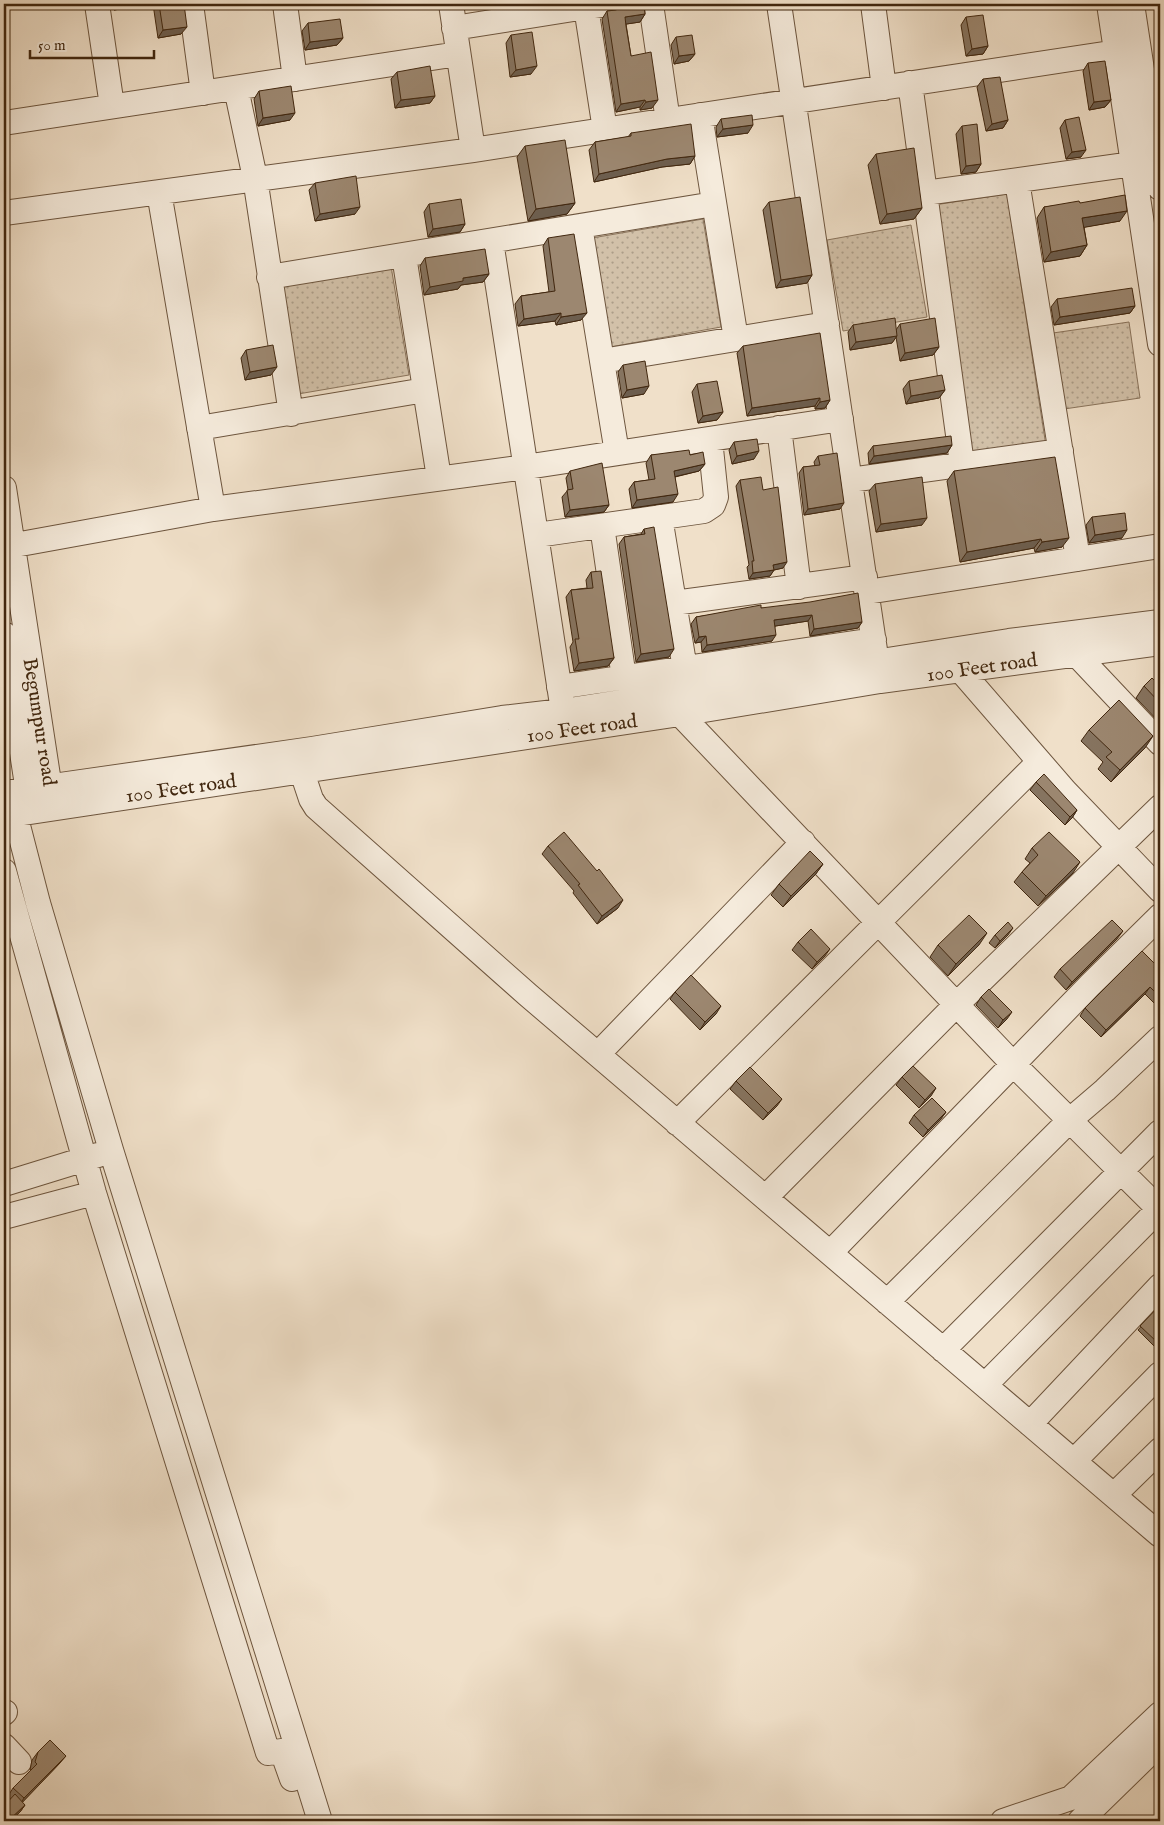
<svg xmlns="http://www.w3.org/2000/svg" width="1164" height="1825" viewBox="0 0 1164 1825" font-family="'IM FELL English',serif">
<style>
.grass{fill:url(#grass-dots);stroke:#8a745c}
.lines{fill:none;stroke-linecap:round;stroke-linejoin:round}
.minor-casing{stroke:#6d553e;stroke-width:26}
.minor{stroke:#f5ebdc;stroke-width:24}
.wall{fill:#867460;stroke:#41270f}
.shaded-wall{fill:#6d5e4e;stroke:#41270f}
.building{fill:#9c8770;stroke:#41270f}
.labels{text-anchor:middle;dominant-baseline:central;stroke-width:5;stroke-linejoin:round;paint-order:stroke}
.street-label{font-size:20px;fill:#41270f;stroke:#f5ebdc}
</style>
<defs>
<pattern id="grass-dots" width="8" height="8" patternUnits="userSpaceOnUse" patternTransform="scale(1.25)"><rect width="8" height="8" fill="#d2c1a9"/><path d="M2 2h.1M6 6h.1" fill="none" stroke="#ac9d88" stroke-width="1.8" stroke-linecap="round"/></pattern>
</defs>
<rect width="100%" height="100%" fill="#f0e0c9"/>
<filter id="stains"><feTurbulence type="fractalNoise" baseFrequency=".004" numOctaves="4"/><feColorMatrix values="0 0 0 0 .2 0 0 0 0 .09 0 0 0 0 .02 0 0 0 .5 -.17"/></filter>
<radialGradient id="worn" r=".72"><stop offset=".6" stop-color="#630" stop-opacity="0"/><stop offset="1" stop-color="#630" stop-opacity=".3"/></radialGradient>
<path class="grass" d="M1007,194L1046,446L972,457L934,205Z
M703,219L721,327L610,347L592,238Z
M911,225L927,317L843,331L827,240Z
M391,266L409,375L298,394L279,286Z
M1129,322L1140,398L1064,409L1053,333Z"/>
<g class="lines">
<g class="minor-casing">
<path id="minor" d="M97,4L112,106
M191,4L203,93
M285,4L295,79
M451,4L473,150
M651,4L668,121
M779,4L879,677
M873,4L884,88
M1109,4L1160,344
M1132,4L1160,188
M586,7L608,4
M454,28L586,7L605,130
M910,83L962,464
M236,88L255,178L291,414
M700,115L736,339
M4,123L458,54
M1017,181L1078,559
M159,192L213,509
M925,193L1133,164
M4,213L473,150L1117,52
M580,226L617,453
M491,241L563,711
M404,256L439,478
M269,277L714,204
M602,361L827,324
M199,428L425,390
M779,428L799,587
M850,480L1061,451
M4,488L52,802
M660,517L685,669
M602,526L624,678
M537,535L704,511L713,505L716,497L710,439
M4,547L213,509L526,467L841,419
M867,592L1160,546
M674,603L865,577
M4,634L30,805
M1077,655L1160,743
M961,671L1065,791L1160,890
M559,687L874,640
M680,714L1013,1064L1160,1210
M302,772L311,799L316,807L528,995L1160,1535
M4,793L312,749L502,718L563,711L1009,641L1160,622
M15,814L38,903L111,1150L320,1821
M4,816L680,714L880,681L1160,643
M4,871L94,1193L268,1753L282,1751L292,1779
M598,1054L803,842
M677,1123L1039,762
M4,1184L98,1155
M766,1197L957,1004L1160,807
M4,1217L94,1193
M831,1252L1090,985L1160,916
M887,1302L1070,1120L1105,1090L1160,1038
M943,1350L1160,1132
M986,1384L1159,1209
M1030,1424L1160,1286
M1074,1461L1160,1374
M1114,1495L1160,1450
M4,1713L5,1712
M4,1746L19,1762
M1003,1821L1071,1798L1160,1714
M1080,1821L1160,1743"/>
</g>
<use href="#minor" class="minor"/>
</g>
<path class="wall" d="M113,4H145L144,5L114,10Z
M153,4H184L181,34L158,38Z
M623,4H644L645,14L640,22L626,24L631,56L652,108L640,110V107L616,112L602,19L607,11L616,10L623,6Z
M1038,4H1059L1057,6L1039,9Z
M966,17L988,46L983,54L966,56L961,25Z
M308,23L343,38L337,45L305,50L302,31Z
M511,35L531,74L510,77L506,43Z
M676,37L695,54L689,61L674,64L671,45Z
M1088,63L1111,100L1105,107L1089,110L1083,71Z
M397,72L435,96L430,103L395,108L391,79Z
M983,79L1008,120L1003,128L986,131L977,87Z
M259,91L290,120L258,126L254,99Z
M721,119L748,133L717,137L716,127Z
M1065,120L1081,157L1066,159L1060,128Z
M962,126L981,164L976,172L961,174L956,134Z
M631,133L695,156L690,164L662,167L594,182L589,150L595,142L628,137Z
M525,146L575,203L567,214L528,221L517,157Z
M876,154L922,208L914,219L880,224L868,165Z
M315,183L355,214L315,221L309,190Z
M769,202L812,275L807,283L776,288L763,210Z
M1080,203L1120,221L1084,227L1087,245L1080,256L1044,262L1037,218L1044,207Z
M429,204L465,224L460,232L428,237L424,212Z
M548,238L581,320L556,325L555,321L518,326L515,304L521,296L549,292L543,246Z
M425,258L489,274L483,282L461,285L458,289L424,295L420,266Z
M1057,299L1135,306L1130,313L1054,325L1051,307Z
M900,324L939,347L933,355L900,361L896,337L892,343L850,350L848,332L853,325L896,330Z
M743,346L830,400L825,408L815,409V406L747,416L737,353Z
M246,350L271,375L245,380L241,358Z
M623,365L644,394L622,398L618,372Z
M909,381L945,390L939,398L906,404L903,389Z
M697,384L723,412L717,420L698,423L692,392Z
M734,442L754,459L732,464L729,450Z
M952,445L947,453L869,464L868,453L873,446Z
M651,455H690L705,464L699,471L675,477L673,502L632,508L629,489L634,482L649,480L646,463Z
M818,456L840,509L804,515L799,473L803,467L815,466L814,462Z
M570,471L609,505L604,512L565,517L562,497L568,490L566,478Z
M954,471L1062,547L1035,552L1034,548L960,562L947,481Z
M740,480L763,490L783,568L774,570L770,576L749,579L747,567L749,565L736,486Z
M875,484L922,525L876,532L869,491Z
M1092,517L1122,538L1089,543L1086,525Z
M644,529L669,657L636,662L619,544L624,537L641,534Z
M591,572L614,658L608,666L574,671L570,647L573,642L566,597L571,590L587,588L586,580Z
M761,608L862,622L858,628L810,636L808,621L775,626L772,641L702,652L701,642L695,643L691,624L696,617Z
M1144,686H1160V723L1136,698Z
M1089,730L1145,748L1111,782L1098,769L1103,762L1081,741Z
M1036,782L1077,810L1072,818L1065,825L1030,790Z
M548,846L618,908L597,924L573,893L574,891L542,854Z
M1032,848L1073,873L1038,906L1014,882L1022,872L1030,863L1025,859Z
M823,864L815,875L783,907L771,895L779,884Z
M995,935H1008L995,948L989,943Z
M1117,939L1066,990L1054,977L1060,969Z
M798,942L825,956L812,969L792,950Z
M938,945H979L948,976L930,957Z
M1154,967L1160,974V1009L1145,994L1101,1037L1080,1016L1085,1008Z
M675,992L716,1014L700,1030L670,999Z
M981,997L1007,1019L998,1028L976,1005Z
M902,1077L931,1096L919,1108L896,1085Z
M736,1081L777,1106L763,1120L730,1089Z
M946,1112L940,1120L923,1137L909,1123L914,1115Z
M1160,1305V1340L1154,1346L1138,1330Z
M1160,1468V1475L1157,1472Z
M38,1752L60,1763L22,1802L25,1805L20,1812L10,1821H4V1806L11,1799L8,1796L13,1788L31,1770H30L32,1760Z"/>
<path class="shaded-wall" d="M118,4H145L144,5L114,10Z
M1043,4H1059L1057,6L1039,9Z
M645,14L640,22L620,25L625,17Z
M187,27L181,34L158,38L163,30Z
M343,38L337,45L305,50L310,42Z
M988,46L983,54L966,56L972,49Z
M695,54L689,61L674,64L679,56Z
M537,66L531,74L510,77L516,70Z
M435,96L430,103L395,108L401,100Z
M645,100L640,107L616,112L621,104Z
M658,100L652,108L640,110L646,102Z
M1111,100L1105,107L1089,110L1094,102Z
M295,113L290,120L258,126L263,118Z
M1008,120L1003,128L986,131L992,124Z
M753,125L748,133L717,137L723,129Z
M1086,150L1081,157L1066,159L1072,152Z
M695,156L690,164L662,167L594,182L599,174L667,159Z
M981,164L976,172L961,174L966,166Z
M575,203L567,214L528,221L536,209Z
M360,207L355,214L315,221L320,214Z
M922,208L914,219L880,224L887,214Z
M1127,211L1120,221L1075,229L1082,218Z
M465,224L460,232L428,237L433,229Z
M1087,245L1080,256L1044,262L1051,252Z
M489,274L483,282L461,285L458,289L424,295L430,287L463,278Z
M812,275L807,283L776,288L781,280Z
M1135,306L1130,313L1054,325L1060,317Z
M561,313L555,321L518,326L524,319Z
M587,313L581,320L556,325L561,317Z
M897,336L892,343L850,350L856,342Z
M939,347L933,355L900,361L905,353Z
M277,367L271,375L245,380L250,372Z
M649,386L644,394L622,398L627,390Z
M945,390L939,398L906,404L911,396Z
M820,398L815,406L747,416L752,408Z
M830,400L825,408L815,409L820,402Z
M723,412L717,420L698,423L703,416Z
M952,445L947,453L869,464L874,456Z
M759,451L754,459L732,464L737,456Z
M705,464L699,471L669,478L674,471Z
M678,494L673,502L632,508L637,500Z
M844,503L840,509L804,515L808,509Z
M609,505L604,512L565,517L570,510Z
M927,518L922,525L876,532L881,524Z
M1127,530L1122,538L1089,543L1095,535Z
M1069,538L1062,547L1035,552L1042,542Z
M1041,539L1034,548L960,562L967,552Z
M787,562L783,568L769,571L773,565Z
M774,570L770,576L749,579L753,573Z
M812,615L808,621L769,627L774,620Z
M862,622L858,628L810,636L814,629Z
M776,635L772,641L702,652L707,645Z
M706,636L701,642L695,643L699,637Z
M674,649L669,657L636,662L641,654Z
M614,658L608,666L574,671L579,663Z
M1153,736L1145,748L1111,782L1120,770Z
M1077,810L1072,818L1065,825L1070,817Z
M1080,862L1073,873L1038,906L1046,896Z
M823,864L815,875L783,907L791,896Z
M623,900L618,908L597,924L602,916Z
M1013,928L1008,935L995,948L1000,941Z
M1123,931L1117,939L1066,990L1072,982Z
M987,933L979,945L948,976L956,964Z
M830,949L825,956L812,969L817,962Z
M1150,987L1145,994L1101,1037L1106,1030Z
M721,1006L716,1014L700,1030L705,1022Z
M1012,1012L1007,1019L998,1028L1003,1020Z
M936,1088L931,1096L919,1108L925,1100Z
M782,1099L777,1106L763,1120L768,1113Z
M946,1112L940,1120L923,1137L928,1130Z
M66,1756L60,1763L19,1806L24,1798Z
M25,1805L20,1812L10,1821H8Z"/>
<path class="building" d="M159,4H184L187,27L163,30Z
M626,4H644L645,14L625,17L626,26L631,56L651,52L658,100L646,102L645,100L621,104L607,11L616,10Z
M983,15L988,46L972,49L966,17Z
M340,19L343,38L310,42L308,23Z
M532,32L537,66L516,70L511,35Z
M692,35L695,54L679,56L676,37Z
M1105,61L1111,100L1094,102L1088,63Z
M430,66L435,96L401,100L397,72Z
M1000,77L1008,120L992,124L983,79Z
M291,86L295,113L263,118L259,91Z
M752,115L753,125L723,129L721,119Z
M1079,117L1086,150L1072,152L1065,120Z
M691,124L695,156L667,159L599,174L595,142L631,136V133Z
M977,124L981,164L966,166L962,126Z
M565,140L575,203L536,209L525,146Z
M914,148L922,208L887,214L876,154Z
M356,176L360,207L320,214L315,183Z
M1125,195L1127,211L1082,218L1087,245L1051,252L1044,207L1079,201L1080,203Z
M800,197L812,275L781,280L769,202Z
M461,199L465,224L433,229L429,204Z
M574,234L587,313L561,317V313L524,319L521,296L555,291L548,238Z
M485,249L489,274L463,278V281L430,287L425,258Z
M1132,288L1135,306L1060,317L1057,299Z
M895,318L897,336L856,342L853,325Z
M935,318L939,347L905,353L900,324Z
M820,333L830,400L820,402V398L752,408L743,346Z
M273,345L277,367L250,372L246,350Z
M645,361L649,386L627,390L623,365Z
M942,375L945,390L911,396L909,381Z
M717,381L723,412L703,416L697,384Z
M951,436L952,445L874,456L873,446Z
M757,439L759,451L737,456L734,442Z
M689,450L690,455L703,452L705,464L674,471L678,494L637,500L634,482L655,479L651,455Z
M837,453L844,503L808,509L803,467L820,465L818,456Z
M1055,457L1069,538L1042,542L1041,539L967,552L954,471Z
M602,463L609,505L570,510L567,490L573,489L570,471Z
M761,477L763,490L778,487L787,562L773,565L774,570L753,573L752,561H754L740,480Z
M922,477L927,518L881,524L875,484Z
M1125,513L1127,530L1095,535L1092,517Z
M654,527L674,649L641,654L624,537L645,534L644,529Z
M601,571L614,658L579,663L575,639H579L571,590L593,588L591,572Z
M858,593L862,622L814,629L812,615L774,620L776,635L707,645L706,636L699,637L696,617L761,605V608L810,602Z
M1152,678L1160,686V703L1144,686Z
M1119,700L1153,736L1120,770L1106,757L1112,752L1089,730Z
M1044,774L1077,810L1070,817L1036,782Z
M564,832L597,871L599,869L623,900L602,916L578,885L580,884L548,846Z
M1049,832L1080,862L1046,896L1022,872L1038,855L1032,848Z
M810,851L823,864L791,896L779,884Z
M969,915L987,933L956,964L938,945Z
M1112,920L1123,931L1072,982L1060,969Z
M1008,922L1013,928L1000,941L995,935Z
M811,929L830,949L817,962L798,942Z
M1142,951L1156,965L1154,967L1160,974V997L1150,987L1106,1030L1085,1008Z
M691,975L721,1006L705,1022L675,992Z
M989,989L1012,1012L1003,1020L981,997Z
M913,1066L936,1088L925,1100L902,1077Z
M750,1067L782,1099L768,1113L736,1081Z
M932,1098L946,1112L928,1130L914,1115Z
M1160,1305V1339L1157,1342L1140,1326Z
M50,1740L66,1756L24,1798L13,1788L37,1764L35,1762L38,1752Z
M15,1794L25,1805L8,1821H6L4,1819V1806Z"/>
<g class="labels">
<g class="street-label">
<text transform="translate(982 668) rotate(-8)">100 Feet road</text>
<text transform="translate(39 722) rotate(81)">Begumpur road</text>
<text transform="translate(582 729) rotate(-8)">100 Feet road</text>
<text transform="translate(181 789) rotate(-8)">100 Feet road</text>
</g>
</g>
<rect width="1164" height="1825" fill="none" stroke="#f0e0c9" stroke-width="20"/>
<rect x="5" y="5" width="1154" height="1815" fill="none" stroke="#41270f" stroke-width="2.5"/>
<rect x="10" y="10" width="1144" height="1805" fill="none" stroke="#41270f"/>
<path d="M30 50v8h124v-8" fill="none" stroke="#41270f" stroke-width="2.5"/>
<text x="38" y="50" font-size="15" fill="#41270f" stroke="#f5ebdc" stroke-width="4" paint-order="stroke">50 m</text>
<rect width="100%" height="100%" filter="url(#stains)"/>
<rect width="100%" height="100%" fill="url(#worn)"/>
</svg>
